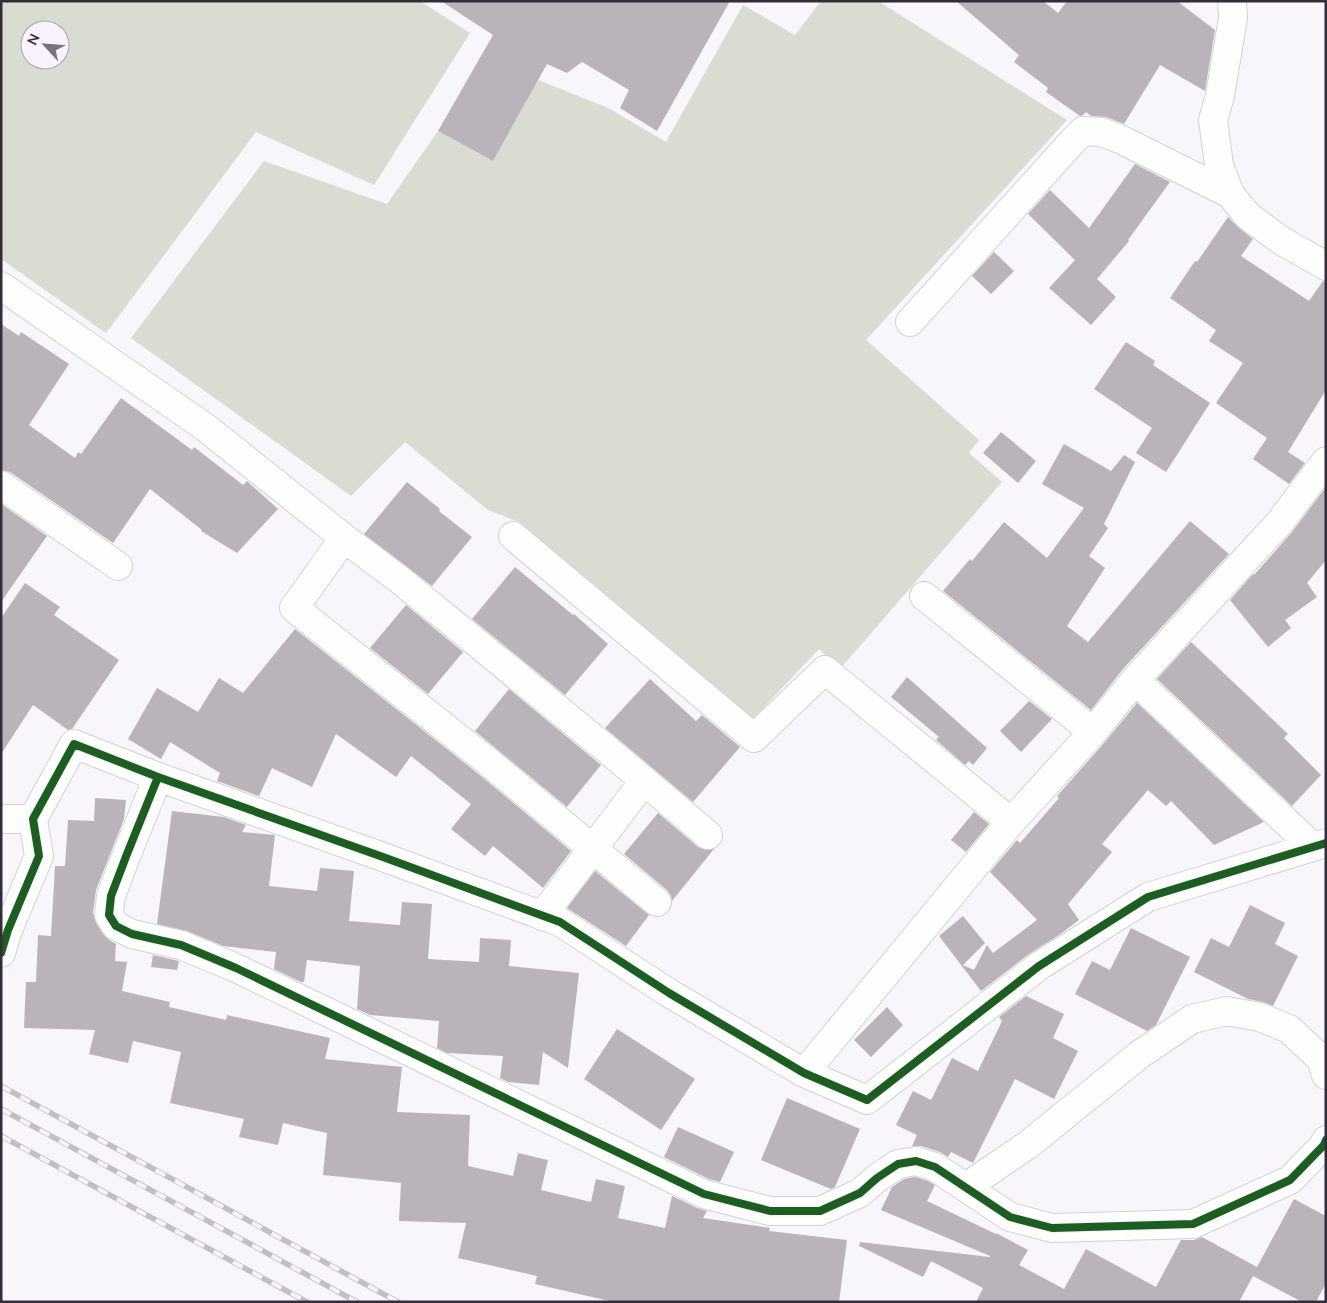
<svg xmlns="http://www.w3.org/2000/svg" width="1327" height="1303" viewBox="0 0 1327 1303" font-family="Mulish,sans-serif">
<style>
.green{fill:#dadbd1;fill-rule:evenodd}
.building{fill:#bab4ba}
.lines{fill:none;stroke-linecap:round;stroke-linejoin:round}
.minor-casing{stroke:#d4d0d8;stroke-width:30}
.minor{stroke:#fefefe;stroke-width:28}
.rail-casing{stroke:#c0bfc1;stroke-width:5.5}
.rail{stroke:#f8f2fe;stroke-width:4;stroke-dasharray:11;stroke-linecap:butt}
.cycleway-casing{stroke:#f8f2fe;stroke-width:11}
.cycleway{stroke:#1b5e20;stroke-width:8}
</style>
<rect width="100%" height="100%" fill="#f8f5fb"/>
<path class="green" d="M1,1H420L470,33L374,185L256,132L106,333L1,259ZM30,30H60V60H30Z
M821,1H878L1067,120L866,340L979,440L969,453L1002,482L840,669L819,649L750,722L519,522L488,510L405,442L351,496L131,338L264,161L387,204L438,131L493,161L538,80L608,108L666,142L743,5L795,35Z"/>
<path class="building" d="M441,1H730L657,131L620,108L629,90L582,62L567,73L547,64L493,161L438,131L493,35Z
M956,1H1043L1058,13L1067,1H1177L1215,30L1205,91L1160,65L1124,124L1106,117L1091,116L1086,112L1083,115L1080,116L1046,92L1048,88L1014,62L1019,55Z
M1135,164L1170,182L1128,240L1129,241L1097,279L1116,297L1091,325L1049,288L1075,260L1028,214L1050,190L1089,228Z
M1228,217L1239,228L1253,239L1241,256L1309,301L1323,281L1326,282V390L1288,452L1305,463L1289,484L1253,459L1267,438L1216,403L1243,363L1209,341L1216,330L1170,298L1195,261L1197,262Z
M994,252L1014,271L991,294L972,276Z
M1,324L19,336L21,332L69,364L29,425L75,458L78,452L81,454L121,398L192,450L194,447L243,485L247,481L278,509L237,553L201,531L202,530L150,489L113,543L10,472L1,470Z
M1126,342L1155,361L1153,365L1210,403L1166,472L1136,453L1152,428L1094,389Z
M1001,432L1036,461L1018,483L983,453Z
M1064,444L1111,471L1124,455L1135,462L1104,524L1108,528L1089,556L1105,568L1067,626L1088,642L1190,521L1229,554L1123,669L1091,710L943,591L970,559L972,561L1004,522L1047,558L1084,508L1042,484Z
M407,482L440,509L439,511L472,537L432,586L364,534Z
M1326,487V560L1307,583L1317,597L1285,620L1291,628L1268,647L1230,600L1253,574L1254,575L1292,532Z
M1,504L47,536L1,602Z
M515,567L573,615L574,614L608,644L565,695L472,619Z
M25,583L60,607L54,615L119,660L72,729L68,730L33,705L1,754V618Z
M406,605L463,652L428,694L370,648Z
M295,629L476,772L571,851L543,888L493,846L485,856L451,829L471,804L411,756L396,777L336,734L312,787L272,768L259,796L217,781L220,773L170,742L161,759L128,739L157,688L198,712L219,678L243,693Z
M1191,642L1288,734L1284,738L1321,775L1292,806L1157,679Z
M907,677L987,748L973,765L969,761L965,765L936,740L939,737L891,697Z
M650,679L696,721L702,715L740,747L693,802L605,728Z
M509,689L601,765L567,807L475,731Z
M1029,701L1052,719L1021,752L1000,731Z
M1137,703L1264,822L1214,845L1171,801L1166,806L1148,790L1102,844L1112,852L1068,904L1079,920L1059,935L1029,954L981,991L939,936L963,916L985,943L963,965L974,970L987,945L993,953L1037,920L990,872L1017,840L1020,843L1059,798L1057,796L1105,742Z
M95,798L126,800L124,819L96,890L93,913L96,923L103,934L109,940L116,944L115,961L127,962L122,991L170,1002L169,1007L226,1020L227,1015L330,1038L325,1059L402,1067L397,1112L470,1115L468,1166L513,1176L518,1153L548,1160L541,1190L591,1202L596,1179L625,1186L618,1218L665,1228L672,1196L697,1208L707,1211L703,1218L770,1228L769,1231L847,1240L839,1302H614L535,1284L537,1276L458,1258L466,1223L399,1221L401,1183L323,1175L327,1133L283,1123L278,1145L239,1137L244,1119L170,1103L181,1052L133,1041L128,1063L89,1054L95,1030L24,1028L26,982H36L38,935L51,936L55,866H65L68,820L94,821Z
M172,811L224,817L246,825L242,832L275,835L269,886L317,891L320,868L354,871L349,921L400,925L402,902L432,904L428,959L479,962L480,938L511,940L509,966L579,973L568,1068L543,1052L539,1085L508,1082L500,1078L503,1056L447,1053L437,1048L439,1021L370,1015L357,1009L360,966L307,960L304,982H301L274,969L276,952L223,946L187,931L157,924Z
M974,812L989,824L966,852L951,840Z
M658,813L698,847L706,850L714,849L672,901L671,896L667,890L624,854Z
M595,871L649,915L626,946L567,908Z
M1250,905L1285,923L1275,944L1298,956L1273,1006L1263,1002L1248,999L1194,972L1211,938L1229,947Z
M1131,928L1190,957L1156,1025L1147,1031L1075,994L1092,961L1110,970Z
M153,955L179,961L177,970L151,967Z
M1026,996L1064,1014L1053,1038L1078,1051L1054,1099L1015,1079L973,1163L951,1152L948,1157L940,1152L921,1146H912L917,1135L896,1125L913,1091L931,1100L952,1058L978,1071L1002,1021L999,1017Z
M887,1007L903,1025L871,1057L854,1040Z
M617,1029L695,1079L661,1130L584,1079Z
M787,1098L860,1129L835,1187L831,1189L761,1160Z
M678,1127L734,1152L720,1182L709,1179L664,1157Z
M915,1177L928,1181L935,1185L927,1201L996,1234V1233L1028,1250L1019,1265L1064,1289L1086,1249L1156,1287L1181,1240H1194L1202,1237L1257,1267L1294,1199L1326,1216V1283L1316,1302H1302L1253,1276L1239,1302H976L983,1288L931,1261L923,1277L859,1246L860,1242L990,1257V1256L881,1210L892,1187L904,1179Z"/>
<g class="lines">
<g class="minor-casing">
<path id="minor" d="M1232,1L1233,18L1220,96L1213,120L1219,165L1230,194L1248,216L1282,241L1326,266
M1,286L205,427L344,538L400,580L609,751L708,835
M910,322L1071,143L1083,131L1101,132L1120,139L1230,194
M1,485L118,566
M513,536L754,738L825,670L1011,822L1093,732L1135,680L1280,522L1326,461
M344,538L294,608L486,760L657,902
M924,596L1093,732
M1135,680L1313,847
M158,777L127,854L111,896L109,915L116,926L132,934L181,945L236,968L704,1194L770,1211H820L860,1193L877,1178L898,1164L916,1161L935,1167L1010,1217L1052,1228L1193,1224L1290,1180L1324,1145L1326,1140
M1,819H33
M542,916L644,781
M1,953L8,930L39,856L33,819L74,744L158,777L383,857L560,922L669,993L804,1073L867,1100L1039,966L1148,897L1326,843
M804,1073L1011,822
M966,1187L1029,1144L1139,1055L1192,1019L1227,1011L1260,1017L1289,1029L1321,1059L1326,1075"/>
</g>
<use href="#minor" class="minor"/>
<g class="rail-casing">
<path id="rail" d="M1,1086L398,1302
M1,1109L357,1302
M1,1136L307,1302"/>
</g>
<use href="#rail" class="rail"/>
<g class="cycleway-casing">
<path id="cycleway" d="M158,777L127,854L111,896L109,915L116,926L132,934L181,945L236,968L704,1194L770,1211H820L860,1193L877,1178L898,1164L916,1161L935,1167L1010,1217L1052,1228L1193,1224L1290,1180L1324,1145L1326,1140
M1,953L8,930L39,856L33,819L74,744L158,777L383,857L560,922L669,993L804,1073L867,1100L1039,966L1148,897L1326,843"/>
</g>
<use href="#cycleway" class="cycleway"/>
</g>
<rect width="1327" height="1303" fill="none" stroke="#332d39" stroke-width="5"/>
<g transform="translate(45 45) rotate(296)"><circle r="24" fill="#f8f2fe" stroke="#a9a3af"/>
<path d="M0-4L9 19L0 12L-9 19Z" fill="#78737d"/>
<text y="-8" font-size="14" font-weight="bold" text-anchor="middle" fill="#332d39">N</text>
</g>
</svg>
